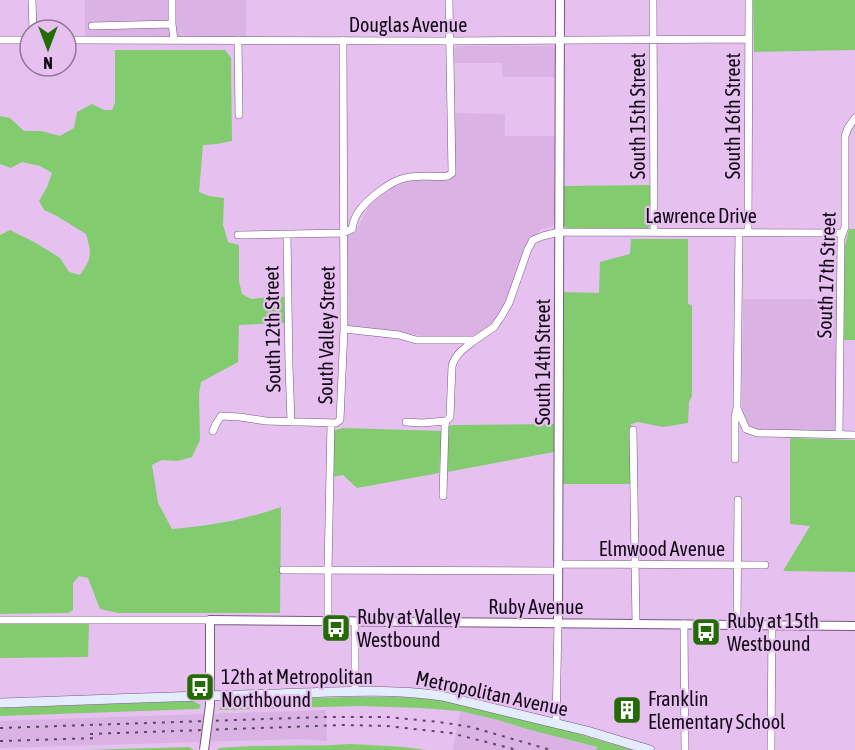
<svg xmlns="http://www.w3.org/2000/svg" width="855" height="750" viewBox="0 0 855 750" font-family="'Asap Condensed',sans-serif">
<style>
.built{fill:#dab2e4}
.green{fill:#82cc6f}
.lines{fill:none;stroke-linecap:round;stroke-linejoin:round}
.minor-casing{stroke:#785780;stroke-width:8}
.tertiary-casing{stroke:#785780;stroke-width:10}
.secondary-casing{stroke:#785780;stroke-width:10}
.minor{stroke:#fff;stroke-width:7}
.tertiary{stroke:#fff;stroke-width:8}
.secondary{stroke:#e3edfe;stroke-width:9}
.rail{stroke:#5c4762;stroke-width:2;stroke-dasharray:3 6;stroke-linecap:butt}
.tertiary-bridge-casing{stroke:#785780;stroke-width:10;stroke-linecap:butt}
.tertiary-bridge{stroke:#fff;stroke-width:8}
.labels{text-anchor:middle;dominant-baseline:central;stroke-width:4.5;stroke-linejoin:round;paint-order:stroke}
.street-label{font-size:20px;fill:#130717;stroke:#e6c1ef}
.poi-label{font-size:20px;fill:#130717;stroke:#e6c1ef;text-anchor:start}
</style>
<rect width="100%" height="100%" fill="#e6c1ef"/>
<path class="built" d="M85,0H246V37L85,36Z
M457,46H553L555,49V77H503L502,63H453L454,50Z
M454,113L505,114V136H555V223L553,226L540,230L529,242L507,304L492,327L480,334L472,336H422L384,330L351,329L347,326V236L355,233L369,205L392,188L411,180L449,178Z
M743,299H837L836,429L834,432L756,430L747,424L742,412Z
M326,710L327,741L300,739L0,748V721Z
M460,711L498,720L605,750H453Z"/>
<path class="green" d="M753,0H855V50L754,52Z
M115,50H225L231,58L232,141L217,144L203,145L199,192L209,196L224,198L223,225L228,242L239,245V281L242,294L251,299L267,297H285V323L239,325L238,362L201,382L199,394L200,440L192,457L177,461L162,460L152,465L158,503L172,529C210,526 244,520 281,507L280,613H118L100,609L88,578L79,576L73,583V610L68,613L0,614V235L10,230L36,243L60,258L69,272L80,275C92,257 92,255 86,234L55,215L44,210L39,201L47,187L52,173L40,166L22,162L11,168L0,164V116L10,118L24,131H41L60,136L74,128L77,112L92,104L104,110H112L115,103Z
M650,185L651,224L648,228H567L563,225L564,186Z
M849,229H855V340H844L845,246Z
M631,239H688V304L692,305V396L689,402L688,423L663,427L638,422L631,424L632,484H563L562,292L599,293L600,262L630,254Z
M554,424V452L447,472L449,426L454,425Z
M343,428L442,431L439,473L357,488L343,475L332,477L334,432L335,430Z
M790,438L855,440V572L783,571L810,526L790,524Z
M89,623L88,657L0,658V623Z
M349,697C379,697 411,696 441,700C506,710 570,732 633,750H596L597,747L527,729L498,720L460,711L420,708L359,706L219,710L223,702L247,700Z
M192,701L201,705L199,709L0,716V708Z
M351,744L404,747L426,750H217L219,748C263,744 307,747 351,744Z
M189,747L194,750H83Z"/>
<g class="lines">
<g class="minor-casing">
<path id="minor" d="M32,0L33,30
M172,0V24L174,40
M653,0L654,232
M92,26L172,24
M0,40H30
M66,40L450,41L749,39
M238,40L239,115
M748,232L749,0
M238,235L343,233L352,229C353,222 355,217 359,211C368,199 390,181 405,178C419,174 434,178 448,176L452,173L449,0
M287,235L289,366L291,422
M344,329L399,335L416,340H475L494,327L501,317L509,303L528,249L533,240L543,236L559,232L843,233
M737,408L746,429L757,433L855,435
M406,422L422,423L446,421
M633,430L636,624
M213,431L216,424L221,416L240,417L266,421L336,423L340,420L344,329L343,40
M839,435L841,238L845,227V136L848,128L855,118
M735,459V417L737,408L739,232
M443,496L445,426L446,421L450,417L452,366C455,354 465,348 475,340
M558,564L765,565
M283,570L558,571
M0,620H210
M328,622V570L331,423
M355,622V692
M684,624L685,750
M737,624L738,500
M556,724L558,622
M771,750L772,625"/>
</g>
<g class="tertiary-casing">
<path id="tertiary" d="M558,622L560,0
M210,705V620C425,624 640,622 855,626"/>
</g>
<g class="secondary-casing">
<path id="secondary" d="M0,703C93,700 185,696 278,694C333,692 388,688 442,696L587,731L650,750"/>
</g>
<use href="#minor" class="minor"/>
<use href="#tertiary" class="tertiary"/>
<use href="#secondary" class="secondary"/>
<path class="rail" d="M0,728L325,717H387L439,722L471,727L551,750
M90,734L344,725L387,726L451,733L517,750
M0,741L99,738"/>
<g class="tertiary-bridge-casing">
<path id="tertiary-bridge" d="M204,750L210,705"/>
</g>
<use href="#tertiary-bridge" class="tertiary-bridge"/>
</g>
<defs>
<g id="bus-square" transform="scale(1.5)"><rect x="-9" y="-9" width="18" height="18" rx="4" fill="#246b06" stroke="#e6c1ef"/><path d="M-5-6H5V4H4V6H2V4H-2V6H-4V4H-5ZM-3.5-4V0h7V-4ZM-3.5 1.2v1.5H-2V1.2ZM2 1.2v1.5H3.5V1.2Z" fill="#fff"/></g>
<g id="building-square" transform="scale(1.5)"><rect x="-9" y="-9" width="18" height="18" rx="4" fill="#246b06" stroke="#e6c1ef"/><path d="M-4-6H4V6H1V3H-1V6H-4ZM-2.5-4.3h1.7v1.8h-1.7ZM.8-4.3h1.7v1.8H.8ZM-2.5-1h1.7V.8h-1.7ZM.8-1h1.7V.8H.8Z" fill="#fff"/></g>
</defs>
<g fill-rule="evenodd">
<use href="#bus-square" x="336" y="628"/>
<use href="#bus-square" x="706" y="632"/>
<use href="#bus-square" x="200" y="687"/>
<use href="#building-square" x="627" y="710"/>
</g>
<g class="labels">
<g class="street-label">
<text x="408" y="24">Douglas Avenue</text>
<text transform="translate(637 116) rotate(-90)">South 15th Street</text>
<text transform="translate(732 116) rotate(-90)">South 16th Street</text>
<text x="701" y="215">Lawrence Drive</text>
<text transform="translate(826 275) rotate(-88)">South 17th Street</text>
<text transform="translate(272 329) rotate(-91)">South 12th Street</text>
<text transform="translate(326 335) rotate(-89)">South Valley Street</text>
<text transform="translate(542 362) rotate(-90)">South 14th Street</text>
<text x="662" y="548">Elmwood Avenue</text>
<text x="536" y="606">Ruby Avenue</text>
<text transform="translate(492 693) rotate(12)">Metropolitan Avenue</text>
</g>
<g class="poi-label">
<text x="357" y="616">Ruby at Valley<tspan x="357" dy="23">Westbound</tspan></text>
<text x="727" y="620">Ruby at 15th<tspan x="727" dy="23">Westbound</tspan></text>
<text x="221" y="676">12th at Metropolitan<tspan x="221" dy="23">Northbound</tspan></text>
<text x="648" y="698">Franklin<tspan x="648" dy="23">Elementary School</tspan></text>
</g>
</g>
<g transform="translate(48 48) rotate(180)"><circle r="28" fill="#e6c1ef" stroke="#927799" stroke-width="1.5"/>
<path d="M0-4.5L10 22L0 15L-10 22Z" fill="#246b06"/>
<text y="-9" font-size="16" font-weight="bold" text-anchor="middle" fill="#130717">N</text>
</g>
</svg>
